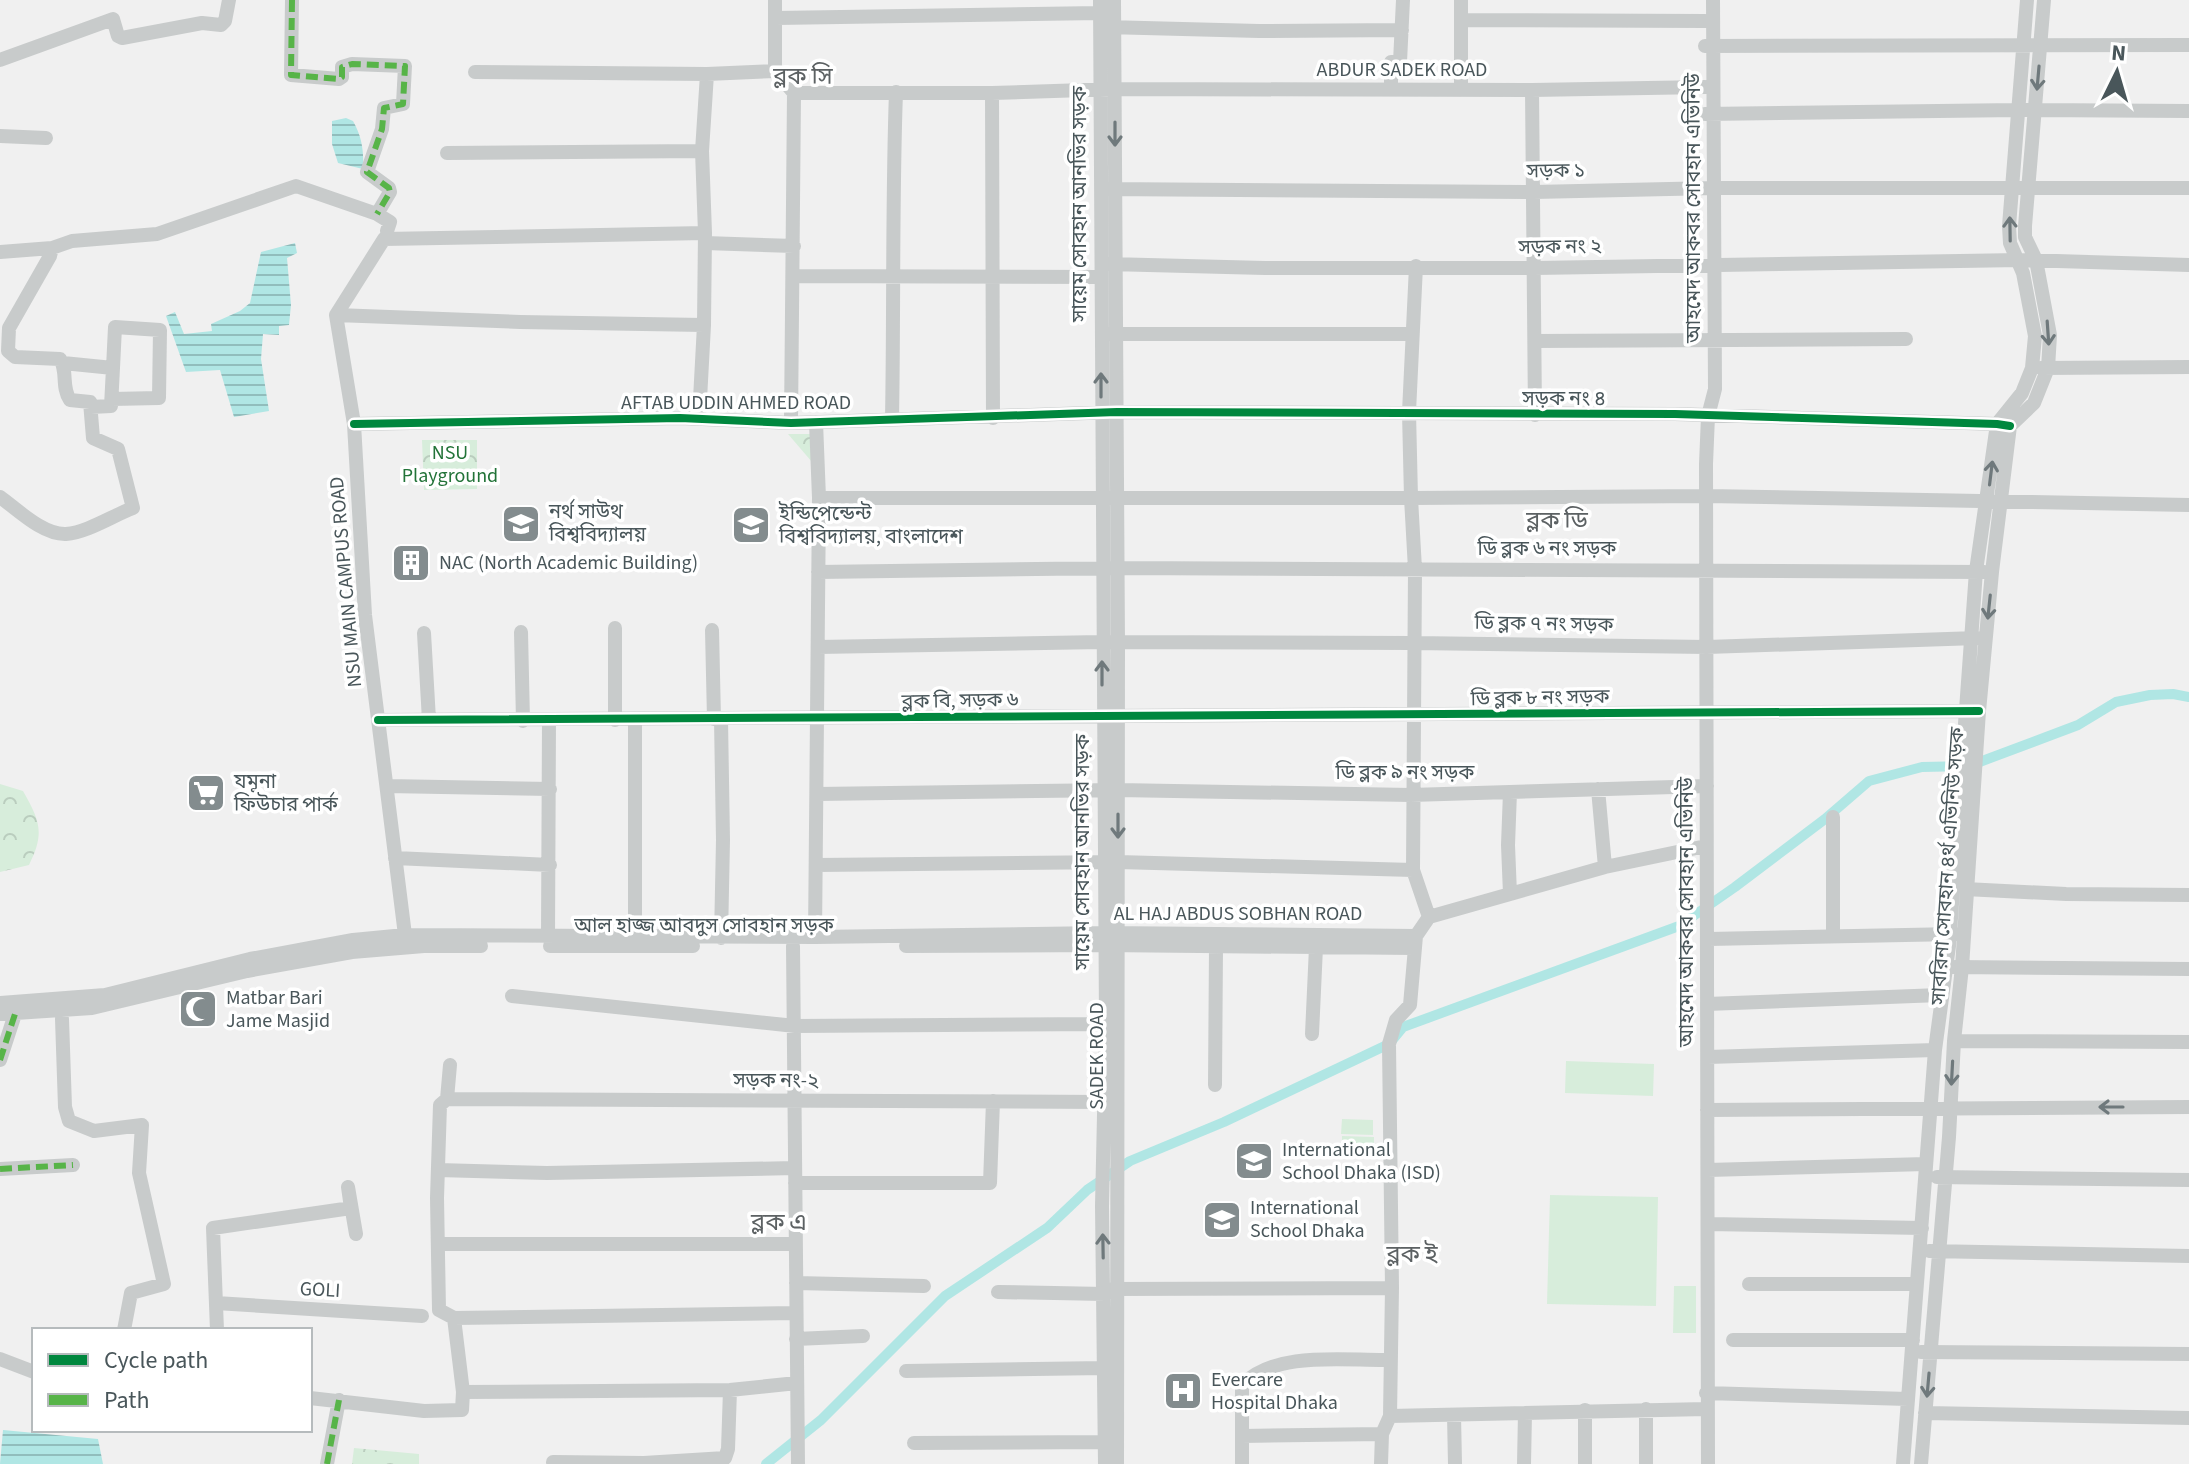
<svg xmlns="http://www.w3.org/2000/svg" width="2189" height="1464" viewBox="0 0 2189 1464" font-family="'Source Sans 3','Noto Sans Bengali',sans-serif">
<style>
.green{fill:#d7eddb}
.forest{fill:url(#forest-crowns)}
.water{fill:url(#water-rules)}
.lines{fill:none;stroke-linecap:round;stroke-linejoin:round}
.canal{stroke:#b0e6e4;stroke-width:10}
.minor{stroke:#c8cbcb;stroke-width:14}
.quiet{stroke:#57b448;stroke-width:6;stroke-dasharray:12 6;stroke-linecap:butt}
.cycleway-casing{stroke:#fff;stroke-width:13}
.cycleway{stroke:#00873e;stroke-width:8}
.oneway{stroke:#6f797c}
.labels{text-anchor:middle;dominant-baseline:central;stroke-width:7;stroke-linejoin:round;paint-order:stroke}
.street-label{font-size:20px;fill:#49565a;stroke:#fff}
.park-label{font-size:20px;fill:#227338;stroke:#fff}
.poi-label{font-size:20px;fill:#49565a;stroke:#fff;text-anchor:start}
.quarter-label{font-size:24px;fill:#5c6163;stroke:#fff}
</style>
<defs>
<pattern id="forest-crowns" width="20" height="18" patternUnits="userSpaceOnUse" patternTransform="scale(2)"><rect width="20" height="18" fill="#d7eddb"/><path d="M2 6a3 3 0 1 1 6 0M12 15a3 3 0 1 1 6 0" fill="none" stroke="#bacdbe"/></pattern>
<pattern id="water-rules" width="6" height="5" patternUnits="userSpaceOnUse" patternTransform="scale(2)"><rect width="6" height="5" fill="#b0e6e4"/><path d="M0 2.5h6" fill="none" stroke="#91bdbc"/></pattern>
</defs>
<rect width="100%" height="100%" fill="#f0f0f0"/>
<path class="green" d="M1566,1061L1654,1064L1653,1096L1565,1093Z
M1342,1119L1373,1120V1135L1341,1134Z
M1342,1136L1374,1137V1152L1342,1151Z
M1550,1195L1658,1197L1656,1306L1547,1304Z
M1674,1286H1696V1333H1673Z"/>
<path class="forest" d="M788,434H813L812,462Z
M422,440H477V489L424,490Z
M0,784L23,791C40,821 45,833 29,865L0,872Z
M354,1448L419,1454V1464H352Z"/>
<path class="water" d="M346,118L353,121C362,137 364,151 363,169L338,163L332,144V121Z
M295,243L297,253L287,258L291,305L289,325L279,326V335L263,334L261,359L269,411L234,417L220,370L186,372L166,316L175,312L184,334L212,331L211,324L240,311L250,303L261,252Z
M3,1430L98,1439L103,1464H0Z"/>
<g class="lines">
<path class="canal" d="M766,1464L821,1420L945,1296L1047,1228L1087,1190L1130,1161L1224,1122L1389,1044L1403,1027L1679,926L1735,887L1825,819L1869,781L1922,767L1969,766L2078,725L2116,702L2150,695L2173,694L2189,697"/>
<path class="minor" d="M292,0L291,75L339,79L342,77V67L352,64L405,66L403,104L384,108L382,129L367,172L389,188L390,192L377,214
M775,0V71L794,93
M1100,0L1106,1024L1102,1206L1105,1464
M1114,0L1118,643L1117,1464
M776,18L1100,13
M1461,20L1705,21
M1106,27L1259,31L1402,30
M1705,46L2189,45
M0,60L113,19L118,36L122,38L202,23L221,25L225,21L229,0
M475,72L707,74L775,71
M1461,89V0
M1391,90V62H1400L1403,0
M1532,90L1535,415
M794,93H992L1115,89L1532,90L1705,87
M992,93L993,418
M1705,114L2018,110L2189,111
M0,136L46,138
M447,153L702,151
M1105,189L1534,192L1714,188H2189
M705,243L794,246
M0,252L52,248L72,241L157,234L296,186L377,214L390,222L387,231
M1109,264L1265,268H1535L2020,260L2189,265
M1416,266L1409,412L1411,498L1707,496L2189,505
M794,276L1101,277
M336,315L520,322L704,325
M1109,334H1412
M1535,341L1906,339
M63,363L113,368L111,406L91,407
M2041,368L2189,367
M112,399L159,398L160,330L115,327L113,368
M699,418L704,325L705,233L702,151L707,74
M892,419C894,310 892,201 896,92
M791,423L794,93
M354,424L680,418L791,423L1117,412L1675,414L1997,424L2010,426
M0,497C18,510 43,535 66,534C88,532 112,516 133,508L118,449L93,438L90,402L70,400C61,387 68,371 60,359L15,357L8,351L9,328L50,256L52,248
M819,498H1411L1415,569L1413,870L1429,917L1416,936L1410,1005L1396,1020L1389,1044L1392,1288L1390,1416L1382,1434L1381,1464
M818,572L1118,568L1984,572
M712,630L714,719
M521,632L523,721
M424,633L429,720
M818,647L1102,642L1413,643L1707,647L1977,638
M721,719L723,840L721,938
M378,720L1979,711
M615,720V628
M387,786L550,789
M1598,789L1605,867
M1510,792L1508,845L1510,894
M817,794L1118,790L1411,795L1707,786
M1833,817V936
M395,858L550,865
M817,865L1118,862L1413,870
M1965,889L2066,894L2189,895
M1429,917L1605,867L1706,846
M405,935L365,615L354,424L336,315L384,239L705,233
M635,935V720
M548,937L549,720
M815,937L819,498L816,422
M1709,939L1956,934
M550,946H693
M793,946L798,1464
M906,946L1103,945L1414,948
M1955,967L2189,969
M512,996L795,1026L1106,1024
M0,1003L105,995L250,959L353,940L405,935L815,937L1103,933L1416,936
M1707,1004L1940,995
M0,1014L92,1008L247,971L352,952L424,946H481
M62,1019L65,1107L69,1121L94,1131L142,1125L139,1173L164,1284L131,1293L124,1330
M1312,1034L1316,947
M1954,1041L2189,1042
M1708,1057L1935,1050
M0,1060L15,1014
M450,1065L447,1099L440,1105L437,1198L439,1310L454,1318L796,1313
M1215,1085L1216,947
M447,1099L1104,1102
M1707,1110L2189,1107
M0,1169L73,1165
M438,1170L547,1173L795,1168
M1708,1170L1926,1164
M1937,1177L2189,1180
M795,1183H990L993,1101
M351,1208L348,1187L356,1234
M1708,1224L1922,1228
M438,1244H796
M1929,1251L2189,1256
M796,1283L924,1286
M1749,1284H1917
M1112,1289L1392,1288
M998,1292L1105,1294
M216,1303L422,1316
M217,1330L213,1228L351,1208
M796,1339L863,1336
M1733,1340H1913
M1921,1352L2189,1354
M0,1359L34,1372
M906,1371L1105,1368
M463,1392L730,1390L797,1383
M1706,1393L1908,1399
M310,1398L424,1411L462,1410L463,1392L454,1318
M1646,1409V1464
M1585,1410V1464
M1925,1413L2189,1418
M1454,1415L1455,1464
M1390,1416L1706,1409
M1242,1436V1385C1277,1350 1344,1361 1390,1360
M914,1443L1105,1442
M553,1462L644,1463L725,1458L728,1449L730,1390
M327,1464L339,1400
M1242,1464V1436L1382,1434
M1524,1464L1525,1413
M1708,1464L1706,464L1708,416L1715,389L1713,0
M1903,1464L1935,1050L1949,946L1976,571L1997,424L2022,393L2032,368L2035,336L2023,273L2010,243L2009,226L2027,0
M1921,1464L1949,1137L1954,1041L1962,967L1979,711L1992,572L2010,426L2034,403L2048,368L2050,335L2036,260L2025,237V226L2044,0"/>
<path class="quiet" d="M292,0L291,75L339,79L342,77V67L352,64L405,66L403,104L384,108L382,129L367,172L389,188L390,192L377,214
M0,1060L15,1014
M0,1169L73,1165
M327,1464L339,1400"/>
<g class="cycleway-casing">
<path id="cycleway" d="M354,424L680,418L791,423L1117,412L1675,414L1997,424L2010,426
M378,720L1979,711"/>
</g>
<use href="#cycleway" class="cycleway"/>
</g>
<defs><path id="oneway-shaft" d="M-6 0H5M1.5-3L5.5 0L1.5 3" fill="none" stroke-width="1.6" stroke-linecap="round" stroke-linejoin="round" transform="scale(2)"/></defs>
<g class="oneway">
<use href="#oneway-shaft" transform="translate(2038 78) rotate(95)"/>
<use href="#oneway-shaft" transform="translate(1115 134) rotate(90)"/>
<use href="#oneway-shaft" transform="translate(2010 229) rotate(-91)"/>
<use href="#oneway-shaft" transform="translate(2048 333) rotate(86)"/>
<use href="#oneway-shaft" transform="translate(1101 385) rotate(-90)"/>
<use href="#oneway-shaft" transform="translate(1991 473) rotate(-83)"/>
<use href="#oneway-shaft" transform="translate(1989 607) rotate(96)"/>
<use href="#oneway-shaft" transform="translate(1102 673) rotate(-90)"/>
<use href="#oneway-shaft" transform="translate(1118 826) rotate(90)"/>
<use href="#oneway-shaft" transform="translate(1952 1073) rotate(93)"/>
<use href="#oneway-shaft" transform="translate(2111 1107) rotate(180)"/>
<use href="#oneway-shaft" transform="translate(1103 1246) rotate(-91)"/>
<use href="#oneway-shaft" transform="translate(1928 1385) rotate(95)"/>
</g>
<defs>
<g id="university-square" transform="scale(2)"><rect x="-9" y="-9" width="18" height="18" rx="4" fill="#838c8e" stroke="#fff"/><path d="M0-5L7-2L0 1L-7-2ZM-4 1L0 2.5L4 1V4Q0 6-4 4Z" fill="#fff"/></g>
<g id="building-square" transform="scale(2)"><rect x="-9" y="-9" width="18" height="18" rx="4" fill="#838c8e" stroke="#fff"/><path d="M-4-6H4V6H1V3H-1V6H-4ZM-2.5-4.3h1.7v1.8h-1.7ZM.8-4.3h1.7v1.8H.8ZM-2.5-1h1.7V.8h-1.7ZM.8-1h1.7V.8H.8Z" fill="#fff"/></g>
<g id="supermarket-square" transform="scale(2)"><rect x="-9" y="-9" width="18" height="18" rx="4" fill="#838c8e" stroke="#fff"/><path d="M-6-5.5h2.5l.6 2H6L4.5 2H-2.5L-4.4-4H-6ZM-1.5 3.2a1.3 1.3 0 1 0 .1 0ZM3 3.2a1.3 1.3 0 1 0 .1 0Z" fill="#fff"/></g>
<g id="mosque-square" transform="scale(2)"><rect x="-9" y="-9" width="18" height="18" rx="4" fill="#838c8e" stroke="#fff"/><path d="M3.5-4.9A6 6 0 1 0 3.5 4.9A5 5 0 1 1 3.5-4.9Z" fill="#fff"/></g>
<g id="school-square" transform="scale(2)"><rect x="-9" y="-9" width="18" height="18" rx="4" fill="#838c8e" stroke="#fff"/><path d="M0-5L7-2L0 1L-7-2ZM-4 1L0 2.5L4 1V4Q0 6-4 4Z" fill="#fff"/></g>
<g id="hospital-square" transform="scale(2)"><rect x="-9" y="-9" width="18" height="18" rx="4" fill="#838c8e" stroke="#fff"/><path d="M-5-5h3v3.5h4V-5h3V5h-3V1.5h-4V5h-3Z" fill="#fff"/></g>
</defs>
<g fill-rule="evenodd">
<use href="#university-square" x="521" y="524"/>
<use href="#university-square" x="751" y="525"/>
<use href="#building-square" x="411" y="563"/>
<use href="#supermarket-square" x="206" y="793"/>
<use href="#mosque-square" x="198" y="1009"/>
<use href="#school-square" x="1254" y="1161"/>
<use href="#school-square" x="1222" y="1220"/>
<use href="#hospital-square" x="1183" y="1391"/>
</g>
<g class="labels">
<g class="street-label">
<text x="1402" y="70">ABDUR SADEK ROAD</text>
<text transform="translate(1556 171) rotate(-1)">সড়ক ১</text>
<text transform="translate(1080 204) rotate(-90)">সায়েম সোবহান আনভির সড়ক</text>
<text transform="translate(1694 208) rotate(-90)">আহমেদ আকবর সোবহান এভিনিউ</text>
<text transform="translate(1560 247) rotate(-1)">সড়ক নং ২</text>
<text x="1564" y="399">সড়ক নং ৪</text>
<text x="736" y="403">AFTAB UDDIN AHMED ROAD</text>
<text x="1547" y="549">ডি ব্লক ৬ নং সড়ক</text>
<text transform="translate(346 582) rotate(-95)">NSU MAIN CAMPUS ROAD</text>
<text transform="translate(1544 624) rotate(1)">ডি ব্লক ৭ নং সড়ক</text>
<text transform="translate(1540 698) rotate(-1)">ডি ব্লক ৮ নং সড়ক</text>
<text transform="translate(960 701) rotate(-1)">ব্লক বি, সড়ক ৬</text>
<text x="1405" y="773">ডি ব্লক ৯ নং সড়ক</text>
<text transform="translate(1083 852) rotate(-90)">সায়েম সোবহান আনভির সড়ক</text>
<text transform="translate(1948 866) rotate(-86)">সাবরিনা সোবহান ৪র্থ এভিনিউ সড়ক</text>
<text transform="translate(1687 912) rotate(-90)">আহমেদ আকবর সোবহান এভিনিউ</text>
<text x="1238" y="914">AL HAJ ABDUS SOBHAN ROAD</text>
<text x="704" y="926">আল হাজ্জ আবদুস সোবহান সড়ক</text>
<text transform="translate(1097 1056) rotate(-90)">SADEK ROAD</text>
<text x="776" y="1081">সড়ক নং-২</text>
<text transform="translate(320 1290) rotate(3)">GOLI</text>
</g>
<g class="park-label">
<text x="450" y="453">NSU<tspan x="450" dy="23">Playground</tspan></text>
</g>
<g class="poi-label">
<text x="549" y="512">নর্থ সাউথ<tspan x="549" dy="23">বিশ্ববিদ্যালয়</tspan></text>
<text x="779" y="514">ইন্ডিপেন্ডেন্ট<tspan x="779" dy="23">বিশ্ববিদ্যালয়, বাংলাদেশ</tspan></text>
<text x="439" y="563">NAC (North Academic Building)</text>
<text x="234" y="782">যমুনা<tspan x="234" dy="23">ফিউচার পার্ক</tspan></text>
<text x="226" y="998">Matbar Bari<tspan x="226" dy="23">Jame Masjid</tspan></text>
<text x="1282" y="1150">International<tspan x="1282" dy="23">School Dhaka (ISD)</tspan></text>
<text x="1250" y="1208">International<tspan x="1250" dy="23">School Dhaka</tspan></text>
<text x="1211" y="1380">Evercare<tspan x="1211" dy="23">Hospital Dhaka</tspan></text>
</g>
<g class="quarter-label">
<text x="803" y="76">ব্লক সি</text>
<text x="1557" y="520">ব্লক ডি</text>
<text x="779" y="1222">ব্লক এ</text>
<text x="1412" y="1254">ব্লক ই</text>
</g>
</g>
<rect x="32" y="1328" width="280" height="104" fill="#ffffff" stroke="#b6bbbd" stroke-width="2"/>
<rect x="48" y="1354" width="40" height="12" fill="#00873e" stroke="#b6bbbd" stroke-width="2"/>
<text x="104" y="1368" font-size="24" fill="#49565a">Cycle path</text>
<rect x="48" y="1394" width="40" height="12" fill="#57b448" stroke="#b6bbbd" stroke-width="2"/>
<text x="104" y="1408" font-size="24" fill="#49565a">Path</text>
<g transform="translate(2117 72) rotate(5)" stroke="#ffffff" stroke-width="6" paint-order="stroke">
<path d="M0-6L14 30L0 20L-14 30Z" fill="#49565a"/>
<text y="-12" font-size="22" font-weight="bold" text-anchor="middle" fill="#49565a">N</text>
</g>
</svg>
